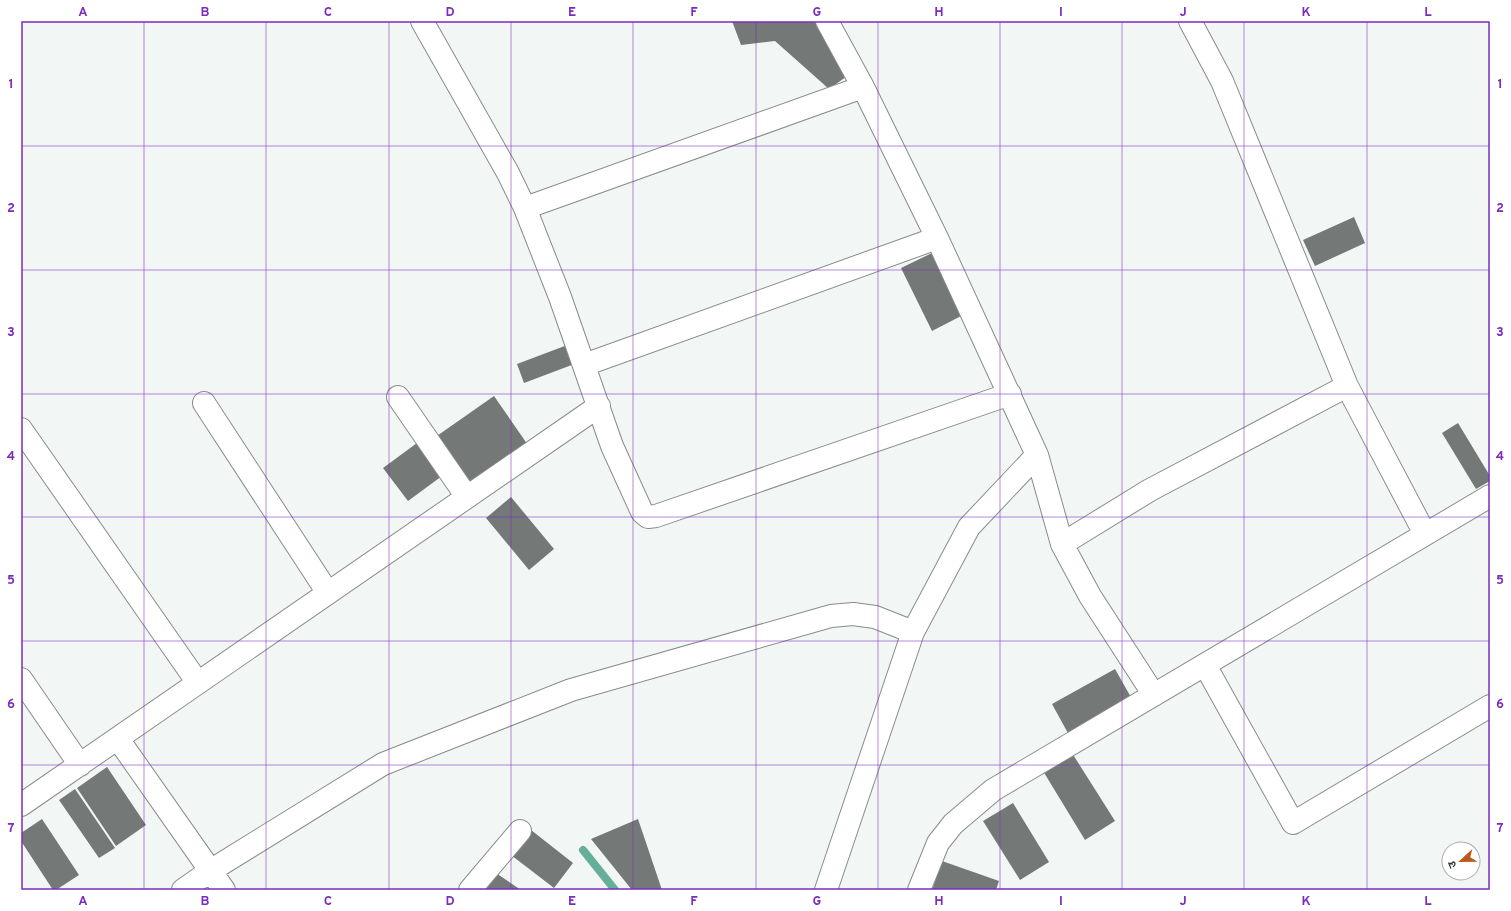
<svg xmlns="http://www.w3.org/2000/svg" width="1511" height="911" viewBox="0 0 1511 911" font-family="Overpass,'Noto Sans Devanagari',sans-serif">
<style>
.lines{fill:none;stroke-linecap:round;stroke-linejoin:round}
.stream{stroke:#65af9a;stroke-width:8}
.building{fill:#747877}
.minor-casing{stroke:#888c8a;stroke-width:24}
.minor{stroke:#fff;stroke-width:22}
.grid{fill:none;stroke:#7b2cbf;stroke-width:1;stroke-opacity:0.55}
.neatline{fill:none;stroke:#7b2cbf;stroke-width:1.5}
.grid-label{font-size:13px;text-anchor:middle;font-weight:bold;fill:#7b2cbf}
</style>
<rect width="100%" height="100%" fill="#f2f6f5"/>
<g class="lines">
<path class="stream" d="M583,850L615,890"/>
</g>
<path class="building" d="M732,21H817L850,74L829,89L775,41L741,45Z
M1354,217L1365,243L1315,266L1303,240Z
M932,253L963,315L932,331L901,268Z
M570,344L577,363L524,383L517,364Z
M494,396L530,448L470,490L434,438Z
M1458,423L1490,476V481L1476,489L1442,433Z
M417,443L442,476L408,501L383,468Z
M511,497L554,549L529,570L486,518Z
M1115,669L1132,699L1069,735L1052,704Z
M1072,753L1115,821L1085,840L1043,771Z
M107,767L146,825L116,846L77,788Z
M75,789L115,848L99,858L59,800Z
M1013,803L1049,862L1020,880L983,821Z
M42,819L79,875L56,890H53L21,841V833Z
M638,819L662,890H632L591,839Z
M531,830L573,863L554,888L511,855Z
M942,861L999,881L996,890H932Z
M493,871L521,890H488L482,886Z"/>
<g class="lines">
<g class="minor-casing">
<path id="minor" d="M422,21L508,173L525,208L560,297L612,446L642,512L648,517L656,516L1010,394
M827,21L863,87L937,238L1037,455L1062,544
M1190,21L1222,81L1347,386L1425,534
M525,208L863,87
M584,365L937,238
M398,397L467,497
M204,403L328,593
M21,429L198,683
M1205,665L1293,823L1490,706
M21,679L80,765
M1154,695L1090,596L1062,544L1150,490L1347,386
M118,739L224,890
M21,805L599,406
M183,890L210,871L383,764L571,690L831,616L853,614L875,617L913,632
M470,890L520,831
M826,890L913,632L969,527L1037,455
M919,890L938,843L953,824L993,790L1490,496"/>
</g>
<use href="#minor" class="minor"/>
</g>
<path class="grid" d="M144,21V890M266,21V890M389,21V890M511,21V890M633,21V890M756,21V890M878,21V890M1000,21V890M1122,21V890M1244,21V890M1367,21V890M21,146H1490M21,270H1490M21,394H1490M21,517H1490M21,641H1490M21,765H1490"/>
<rect width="1511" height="911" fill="none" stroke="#ffffff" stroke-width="44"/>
<g transform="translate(1461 861) rotate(248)"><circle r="19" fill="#ffffff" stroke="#adadad"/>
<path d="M0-3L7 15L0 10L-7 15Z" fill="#bb591e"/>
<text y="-6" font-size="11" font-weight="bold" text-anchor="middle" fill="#323333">उ</text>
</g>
<rect x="22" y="22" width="1467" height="867" class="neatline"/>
<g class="grid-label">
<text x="83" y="16">A</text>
<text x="205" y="16">B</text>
<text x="328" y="16">C</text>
<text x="450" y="16">D</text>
<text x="572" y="16">E</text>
<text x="694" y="16">F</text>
<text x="817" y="16">G</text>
<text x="939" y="16">H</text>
<text x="1061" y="16">I</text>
<text x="1183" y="16">J</text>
<text x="1306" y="16">K</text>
<text x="1428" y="16">L</text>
<text x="11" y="88">1</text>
<text x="1500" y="88">1</text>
<text x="11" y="212">2</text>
<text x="1500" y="212">2</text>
<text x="11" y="336">3</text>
<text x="1500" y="336">3</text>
<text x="11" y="460">4</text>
<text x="1500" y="460">4</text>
<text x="11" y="584">5</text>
<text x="1500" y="584">5</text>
<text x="11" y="708">6</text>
<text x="1500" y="708">6</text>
<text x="11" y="832">7</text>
<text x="1500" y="832">7</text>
<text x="83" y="905">A</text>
<text x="205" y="905">B</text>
<text x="328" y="905">C</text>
<text x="450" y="905">D</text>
<text x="572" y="905">E</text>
<text x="694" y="905">F</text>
<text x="817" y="905">G</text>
<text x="939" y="905">H</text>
<text x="1061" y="905">I</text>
<text x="1183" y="905">J</text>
<text x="1306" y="905">K</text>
<text x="1428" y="905">L</text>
</g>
</svg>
